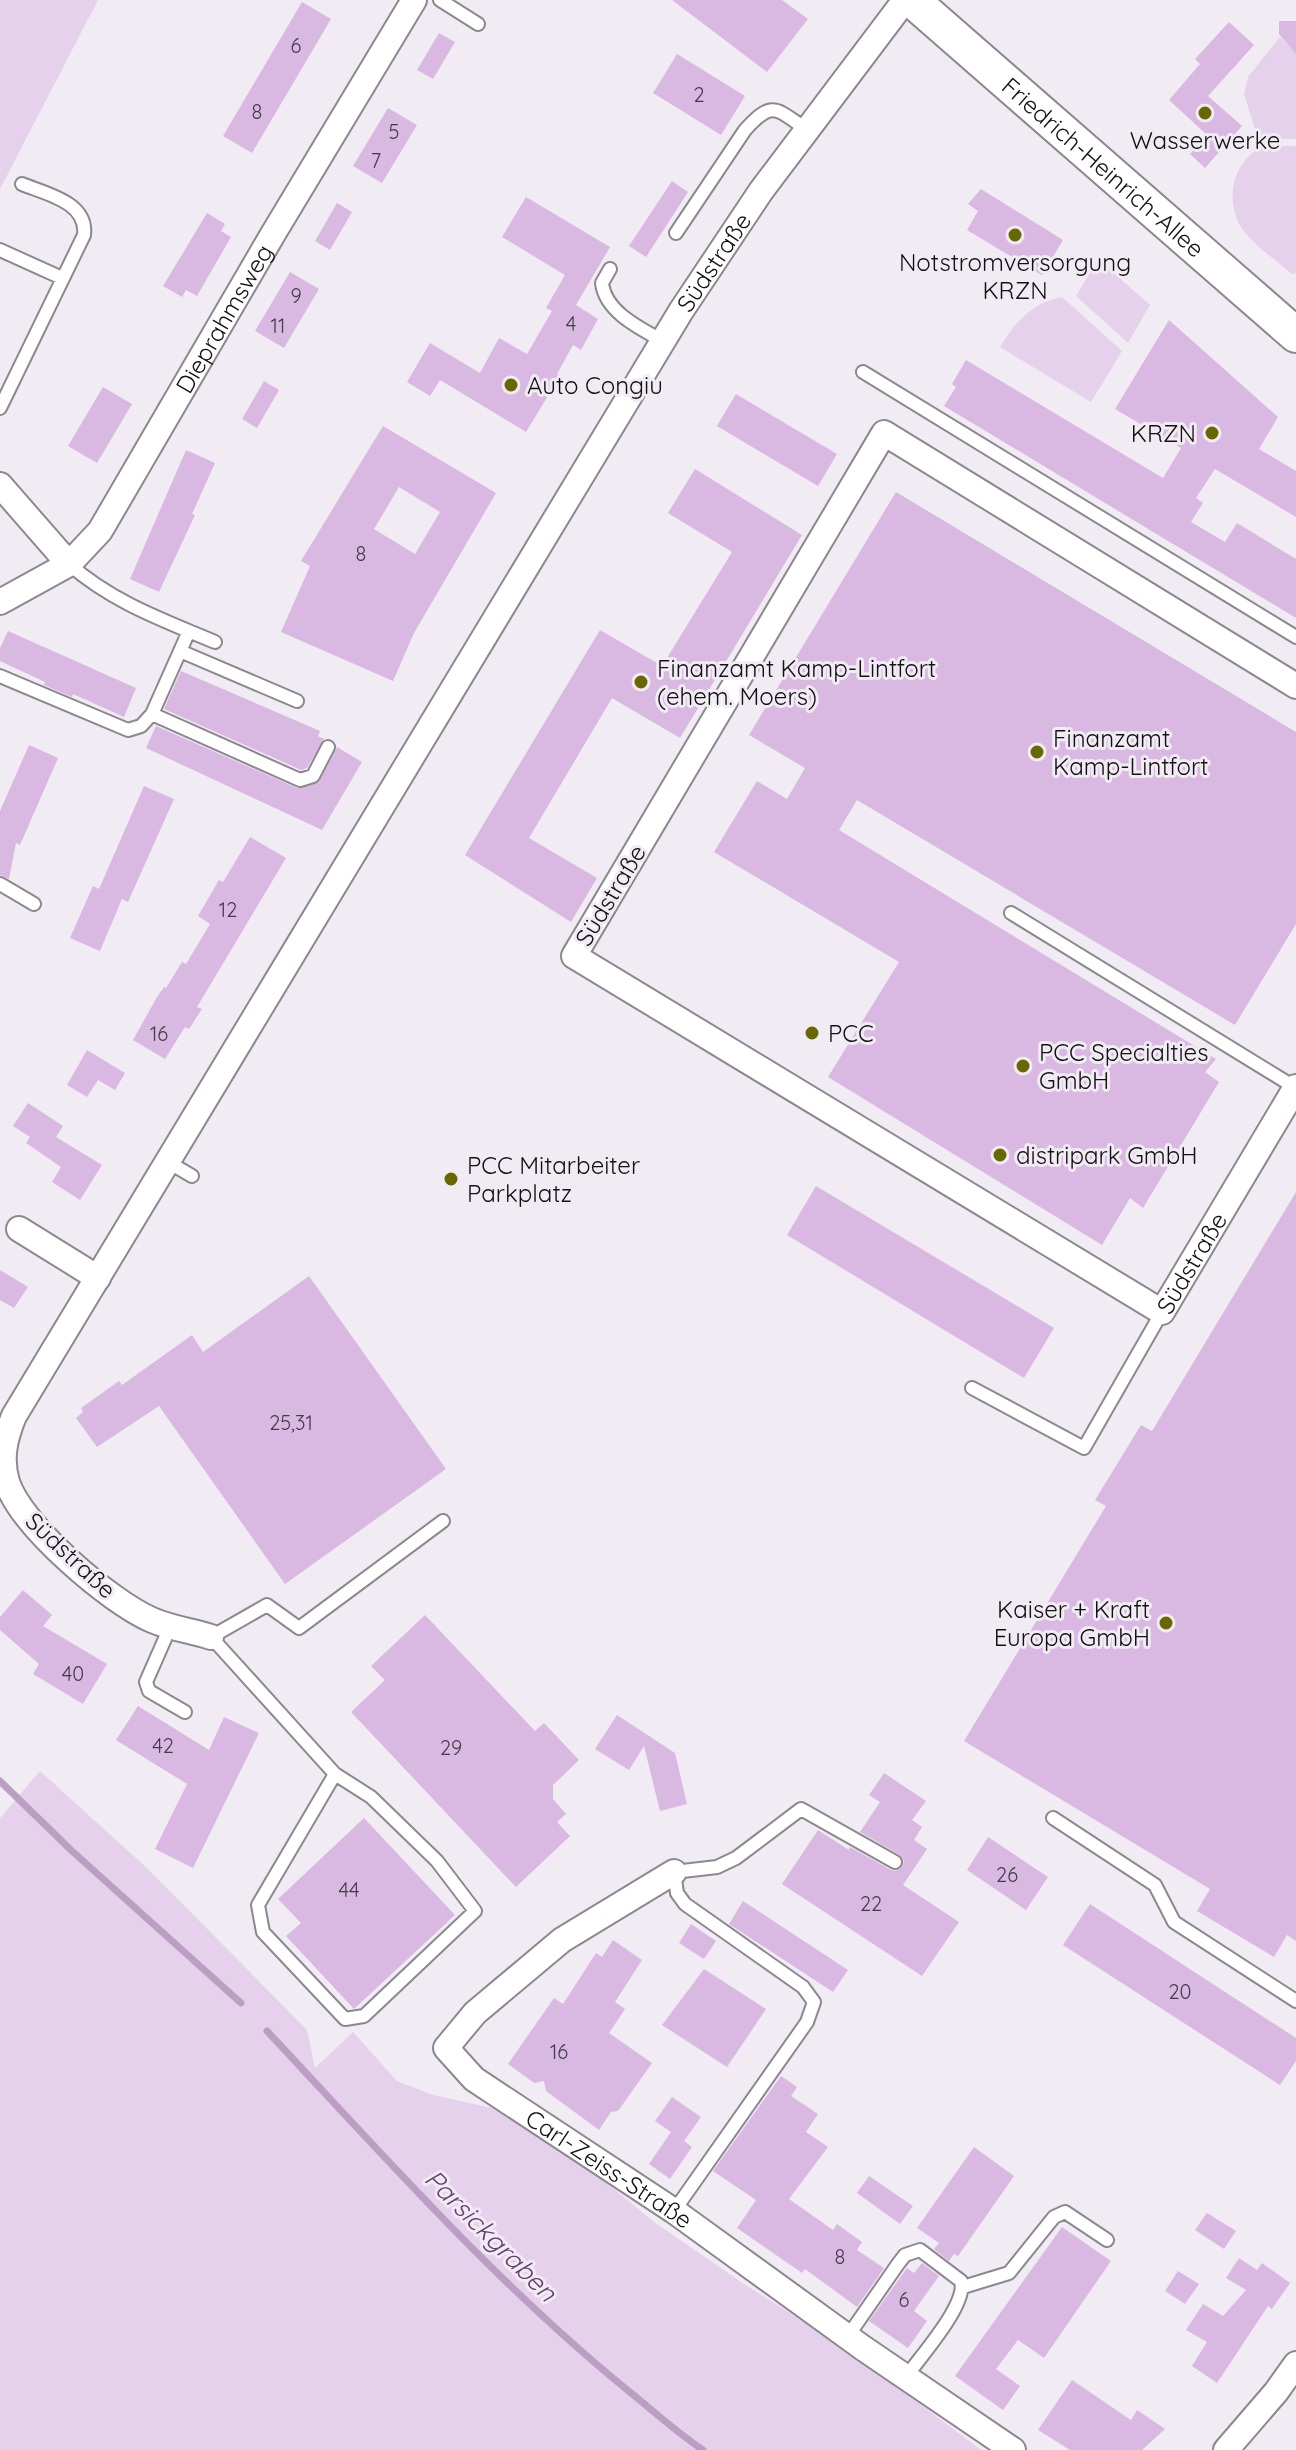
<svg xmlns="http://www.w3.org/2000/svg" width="1296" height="2450" viewBox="0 0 1296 2450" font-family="Quicksand,sans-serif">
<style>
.green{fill:#e5d1eb}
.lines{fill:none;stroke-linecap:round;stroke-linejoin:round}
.stream{stroke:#bc9ec5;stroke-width:7}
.building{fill:#d9b9e2;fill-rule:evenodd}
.service-casing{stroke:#8d888f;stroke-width:16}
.minor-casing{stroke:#8d888f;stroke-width:28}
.secondary-casing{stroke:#8d888f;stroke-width:38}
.service{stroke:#fff;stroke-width:12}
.minor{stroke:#fff;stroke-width:24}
.secondary{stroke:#fff;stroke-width:34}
.poi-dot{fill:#696701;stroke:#f1ebf3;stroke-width:3}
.labels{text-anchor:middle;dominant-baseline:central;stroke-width:6;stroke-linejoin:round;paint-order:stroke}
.number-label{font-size:20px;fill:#443b48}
.poi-label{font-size:24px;fill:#131114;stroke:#f1ebf3;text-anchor:start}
.street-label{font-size:24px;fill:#131114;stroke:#f1ebf3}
.water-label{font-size:26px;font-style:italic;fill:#673f73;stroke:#f1ebf3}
</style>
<rect width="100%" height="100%" fill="#f1ebf3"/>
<path class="green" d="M0,0H98L0,189Z
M1280,37L1289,46L1296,44V139H1264L1256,132L1244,94L1248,77Z
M1263,146H1296V273L1292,274C1279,263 1248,240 1241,227C1224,198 1234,160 1263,146Z
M1102,267L1108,268L1150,305L1128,343L1076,296L1091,271Z
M1062,297L1122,351L1091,402L1000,347C1015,322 1032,303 1062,297Z
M40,1771L148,1869L307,2030L315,2068L353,2032L397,2081L433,2095L524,2115L654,2222L741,2282L851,2352L981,2450H0V1818Z"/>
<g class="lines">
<path class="stream" d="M0,1781L72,1851L241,2003
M267,2031C385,2157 500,2288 636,2397C658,2415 679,2434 703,2450"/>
</g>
<path class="building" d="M672,0H782L808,19L767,72Z
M302,2L331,19L252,153L223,136Z
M1279,21H1296V54L1279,34Z
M1229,22L1254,45L1208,96L1242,126L1205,168L1190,154L1207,135L1169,100L1200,64L1195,59Z
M439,33L455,42L433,79L417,70Z
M677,54L745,96L721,135L653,93Z
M388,108L417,125L382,183L353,166Z
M672,181L688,192L646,257L629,246Z
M981,189L1063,240L1042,275L967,230L978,211L968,204Z
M526,197L610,247L576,305L598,319L581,350L573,345L557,374L560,376L526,432L440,380L430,396L407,382L430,343L480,373L499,338L527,354L552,311L546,308L565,275L502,237Z
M337,203L352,212L330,250L315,241Z
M207,213L225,224L221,231L231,237L197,296L186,290L182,297L163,286Z
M290,272L319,289L284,348L255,331Z
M1169,320L1278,417L1259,449L1296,471V517L1215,469L1196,498L1203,503L1191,522L1225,542L1237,523L1296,559V618L944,406L956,387L952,384L966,360L1163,478L1181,448L1115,409Z
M264,381L279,390L257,428L242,419Z
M103,387L132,404L97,463L68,446Z
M736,394L837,454L818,486L717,426Z
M383,426L496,493L414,633L393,681L281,632L310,566L301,561ZM399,487L440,512L415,554L374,529Z
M186,450L215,463L192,514L195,515L159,592L130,579Z
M695,469L802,535L680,738L612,698L529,838L597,878L571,922L465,855L600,630L662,666L732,552L668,513Z
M896,492L1296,732V924L1235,1025L857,800L839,830L1216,1059L1205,1072L1219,1082L1143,1208L1130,1198L1102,1245L828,1077L899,962L714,852L757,781L787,799L805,768L749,735Z
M8,631L136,688L124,717L73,694L72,697L44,685L45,682L0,661V648Z
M181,671L320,731L318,736L324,739L307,768L301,770L164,709Z
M156,726L297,788L319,782L337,747L362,762L322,830L146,748Z
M29,745L58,758L20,845L16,843L9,879L0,875V811Z
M144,786L174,799L128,902L122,899L100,951L70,938L93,886L99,889Z
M250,837L286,858L197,1007L202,1009L189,1029L185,1027L165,1059L133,1040L157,997L164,987L166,988L182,962L186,964L210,924L198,916L219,880L223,882Z
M87,1050L125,1073L115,1090L98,1080L87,1097L67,1085Z
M28,1103L63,1126L56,1137L102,1165L80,1200L52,1182L61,1167L26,1143L30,1137L13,1126Z
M816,1186L1054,1328L1024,1378L787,1235Z
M1296,1192V1941L1287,1935L1274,1957L1197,1911L1210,1889L964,1741L1106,1506L1095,1500L1141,1425L1152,1431Z
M0,1270L28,1287L14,1308L0,1300Z
M309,1276L446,1469L285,1584L159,1406L97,1447L76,1418L83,1412L81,1408L119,1381L122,1385L192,1335L203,1352Z
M23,1590L52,1615L43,1626L107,1664L83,1704L33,1674L39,1664L0,1630V1617Z
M425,1615L535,1731L544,1723L579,1760L553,1785V1799L566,1814L557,1822L570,1836L516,1887L351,1712L385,1680L371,1666Z
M138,1706L209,1750L224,1717L259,1733L193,1868L155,1849L187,1784L116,1740Z
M617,1715L675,1753L687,1804L660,1811L644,1746L629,1770L595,1749Z
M884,1773L926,1801L912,1820L922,1827L914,1840L927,1849L903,1885L959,1922L922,1976L782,1884L818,1830L849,1850L850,1847L891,1870L896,1871L902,1867L904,1861L900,1855L860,1832L880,1802L869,1795Z
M364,1818L455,1915L354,2009L286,1936L301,1923L278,1899Z
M988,1837L1048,1877L1026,1910L967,1870Z
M743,1901L848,1970L833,1992L729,1924Z
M1090,1904L1296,2038V2061L1280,2085L1063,1945Z
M691,1924L716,1941L704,1959L679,1943Z
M613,1940L642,1960L615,2002L625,2009L609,2033L652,2063L618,2111L611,2112L599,2130L546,2091L544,2081L534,2083L508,2064L554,1998L563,2004L596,1953L602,1957Z
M704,1969L766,2009L727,2067L662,2025Z
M781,2076L797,2087L791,2096L818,2114L806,2132L828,2147L789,2199L833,2230L837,2224L862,2242L857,2250L884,2268L857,2307L805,2269L802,2273L737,2228L756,2200L713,2171Z
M672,2097L701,2117L684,2141L692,2147L670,2179L649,2164L671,2132L655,2121Z
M974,2147L1014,2176L958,2256L954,2254L949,2261L934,2249L939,2243L917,2228Z
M869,2176L913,2206L900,2224L857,2193Z
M1207,2213L1236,2231L1224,2249L1195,2230Z
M1062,2227L1111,2261L1044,2358L1018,2340L996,2369L1020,2386L1003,2410L955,2376Z
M1239,2258L1257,2270L1262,2263L1290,2283L1272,2309L1268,2306L1217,2383L1192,2366L1207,2342L1186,2330L1203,2304L1223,2316L1246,2290L1226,2278Z
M922,2263L939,2276L914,2311L927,2321L908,2348L869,2321L907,2268L914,2273Z
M1178,2271L1199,2284L1185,2304L1165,2291Z
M1072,2380L1131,2420L1137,2410L1165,2429L1142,2450H1070L1038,2430Z"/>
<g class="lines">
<g class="service-casing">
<path id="service" d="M440,0L478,24
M676,233L745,130C773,99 776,109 806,129
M0,250L62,278
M610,269L602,283C605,312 641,329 663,341
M863,372L1296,637
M0,408L84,235C88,202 46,194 22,184
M69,564C112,602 163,620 215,642
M180,651L297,701
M0,676L128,730L141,726L152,714L189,631
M152,714L300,780L313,776L328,747
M0,884L34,904
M1011,913L1296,1088
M168,1162L192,1176
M972,1388L1084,1448L1162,1312
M171,1625L146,1682L149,1691L185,1712
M335,1774L258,1905L263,1932L345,2019L364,2016L475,1911L437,1861L371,1797L335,1774L211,1637L267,1605L299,1628L443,1521
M1053,1818L1155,1885L1174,1922L1296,2001
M674,2211L807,2022L814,2002L803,1987L685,1904L677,1893L674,1872L717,1867L736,1858L801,1809L895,1862
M963,2287L1009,2273L1054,2217L1065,2212L1107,2240
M848,2336L898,2264L905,2255L920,2250L961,2281C968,2304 920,2357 906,2377"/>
</g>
<g class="minor-casing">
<g id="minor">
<path d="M0,485L69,564"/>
<path id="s1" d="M0,602L69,564L100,531L273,234L414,0"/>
<path id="s2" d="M1296,686L884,433L574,956L1162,1312L1296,1087"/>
<path d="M19,1229L98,1278"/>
<path id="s3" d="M211,1637C192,1631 170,1628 152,1620C110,1602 21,1526 7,1482C0,1458 5,1438 14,1416L681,311L761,191L905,0"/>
<path id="s4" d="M674,1872L562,1940L475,2013L446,2048L474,2079L674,2211L863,2348L1013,2450"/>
<path d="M1226,2450L1276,2392L1296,2364"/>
</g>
</g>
<g class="secondary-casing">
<g id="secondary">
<path id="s5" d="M912,0L1296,335"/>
</g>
</g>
<use href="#service" class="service"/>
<use href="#minor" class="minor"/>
<use href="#secondary" class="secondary"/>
</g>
<g class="poi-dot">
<circle cx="1205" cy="113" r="8"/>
<circle cx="1015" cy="235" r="8"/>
<circle cx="511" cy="385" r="8"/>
<circle cx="1212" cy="433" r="8"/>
<circle cx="641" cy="682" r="8"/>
<circle cx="1037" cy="752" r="8"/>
<circle cx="812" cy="1033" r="8"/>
<circle cx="1023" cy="1066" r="8"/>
<circle cx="1000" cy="1155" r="8"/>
<circle cx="451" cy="1179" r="8"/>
<circle cx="1166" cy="1623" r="8"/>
</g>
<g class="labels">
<g class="number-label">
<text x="296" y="45">6</text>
<text x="699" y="94">2</text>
<text x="257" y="111">8</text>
<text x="394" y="131">5</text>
<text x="376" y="160">7</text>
<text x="296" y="295">9</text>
<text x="571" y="323">4</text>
<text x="278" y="325">11</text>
<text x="361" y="553">8</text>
<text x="228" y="909">12</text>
<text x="159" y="1033">16</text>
<text x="291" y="1422">25,31</text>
<text x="73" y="1673">40</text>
<text x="163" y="1745">42</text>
<text x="451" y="1747">29</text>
<text x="1007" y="1874">26</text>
<text x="349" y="1889">44</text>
<text x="871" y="1903">22</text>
<text x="1180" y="1991">20</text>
<text x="559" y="2051">16</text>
<text x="840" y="2256">8</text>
<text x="904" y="2299">6</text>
</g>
<g class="poi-label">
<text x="1205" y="140" text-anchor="middle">Wasserwerke</text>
<text x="1015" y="262" text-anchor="middle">Notstromversorgung<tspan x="1015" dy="28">KRZN</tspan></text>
<text x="527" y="385">Auto Congiu</text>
<text x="1196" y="433" text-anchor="end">KRZN</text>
<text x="657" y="668">Finanzamt Kamp-Lintfort<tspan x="657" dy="28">(ehem. Moers)</tspan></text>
<text x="1053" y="738">Finanzamt<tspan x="1053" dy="28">Kamp-Lintfort</tspan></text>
<text x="828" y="1033">PCC</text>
<text x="1039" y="1052">PCC Specialties<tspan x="1039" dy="28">GmbH</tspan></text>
<text x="1016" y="1155">distripark GmbH</text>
<text x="467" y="1165">PCC Mitarbeiter<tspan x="467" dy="28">Parkplatz</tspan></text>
<text x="1150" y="1609" text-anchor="end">Kaiser + Kraft<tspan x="1150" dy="28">Europa GmbH</tspan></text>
</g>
<g class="street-label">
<text stroke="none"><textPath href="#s5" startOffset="254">Friedrich-Heinrich-Allee</textPath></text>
<text stroke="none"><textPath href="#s3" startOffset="1682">Südstraße</textPath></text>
<text stroke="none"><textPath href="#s1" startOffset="370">Dieprahmsweg</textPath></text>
<text transform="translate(610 895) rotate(-59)">Südstraße</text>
<text stroke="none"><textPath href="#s2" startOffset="1836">Südstraße</textPath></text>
<text transform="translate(71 1555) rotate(43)">Südstraße</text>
<text stroke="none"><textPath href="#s4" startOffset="494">Carl-Zeiss-Straße</textPath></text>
</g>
<g class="water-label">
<text transform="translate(491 2235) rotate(45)">Parsickgraben</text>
</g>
</g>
</svg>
